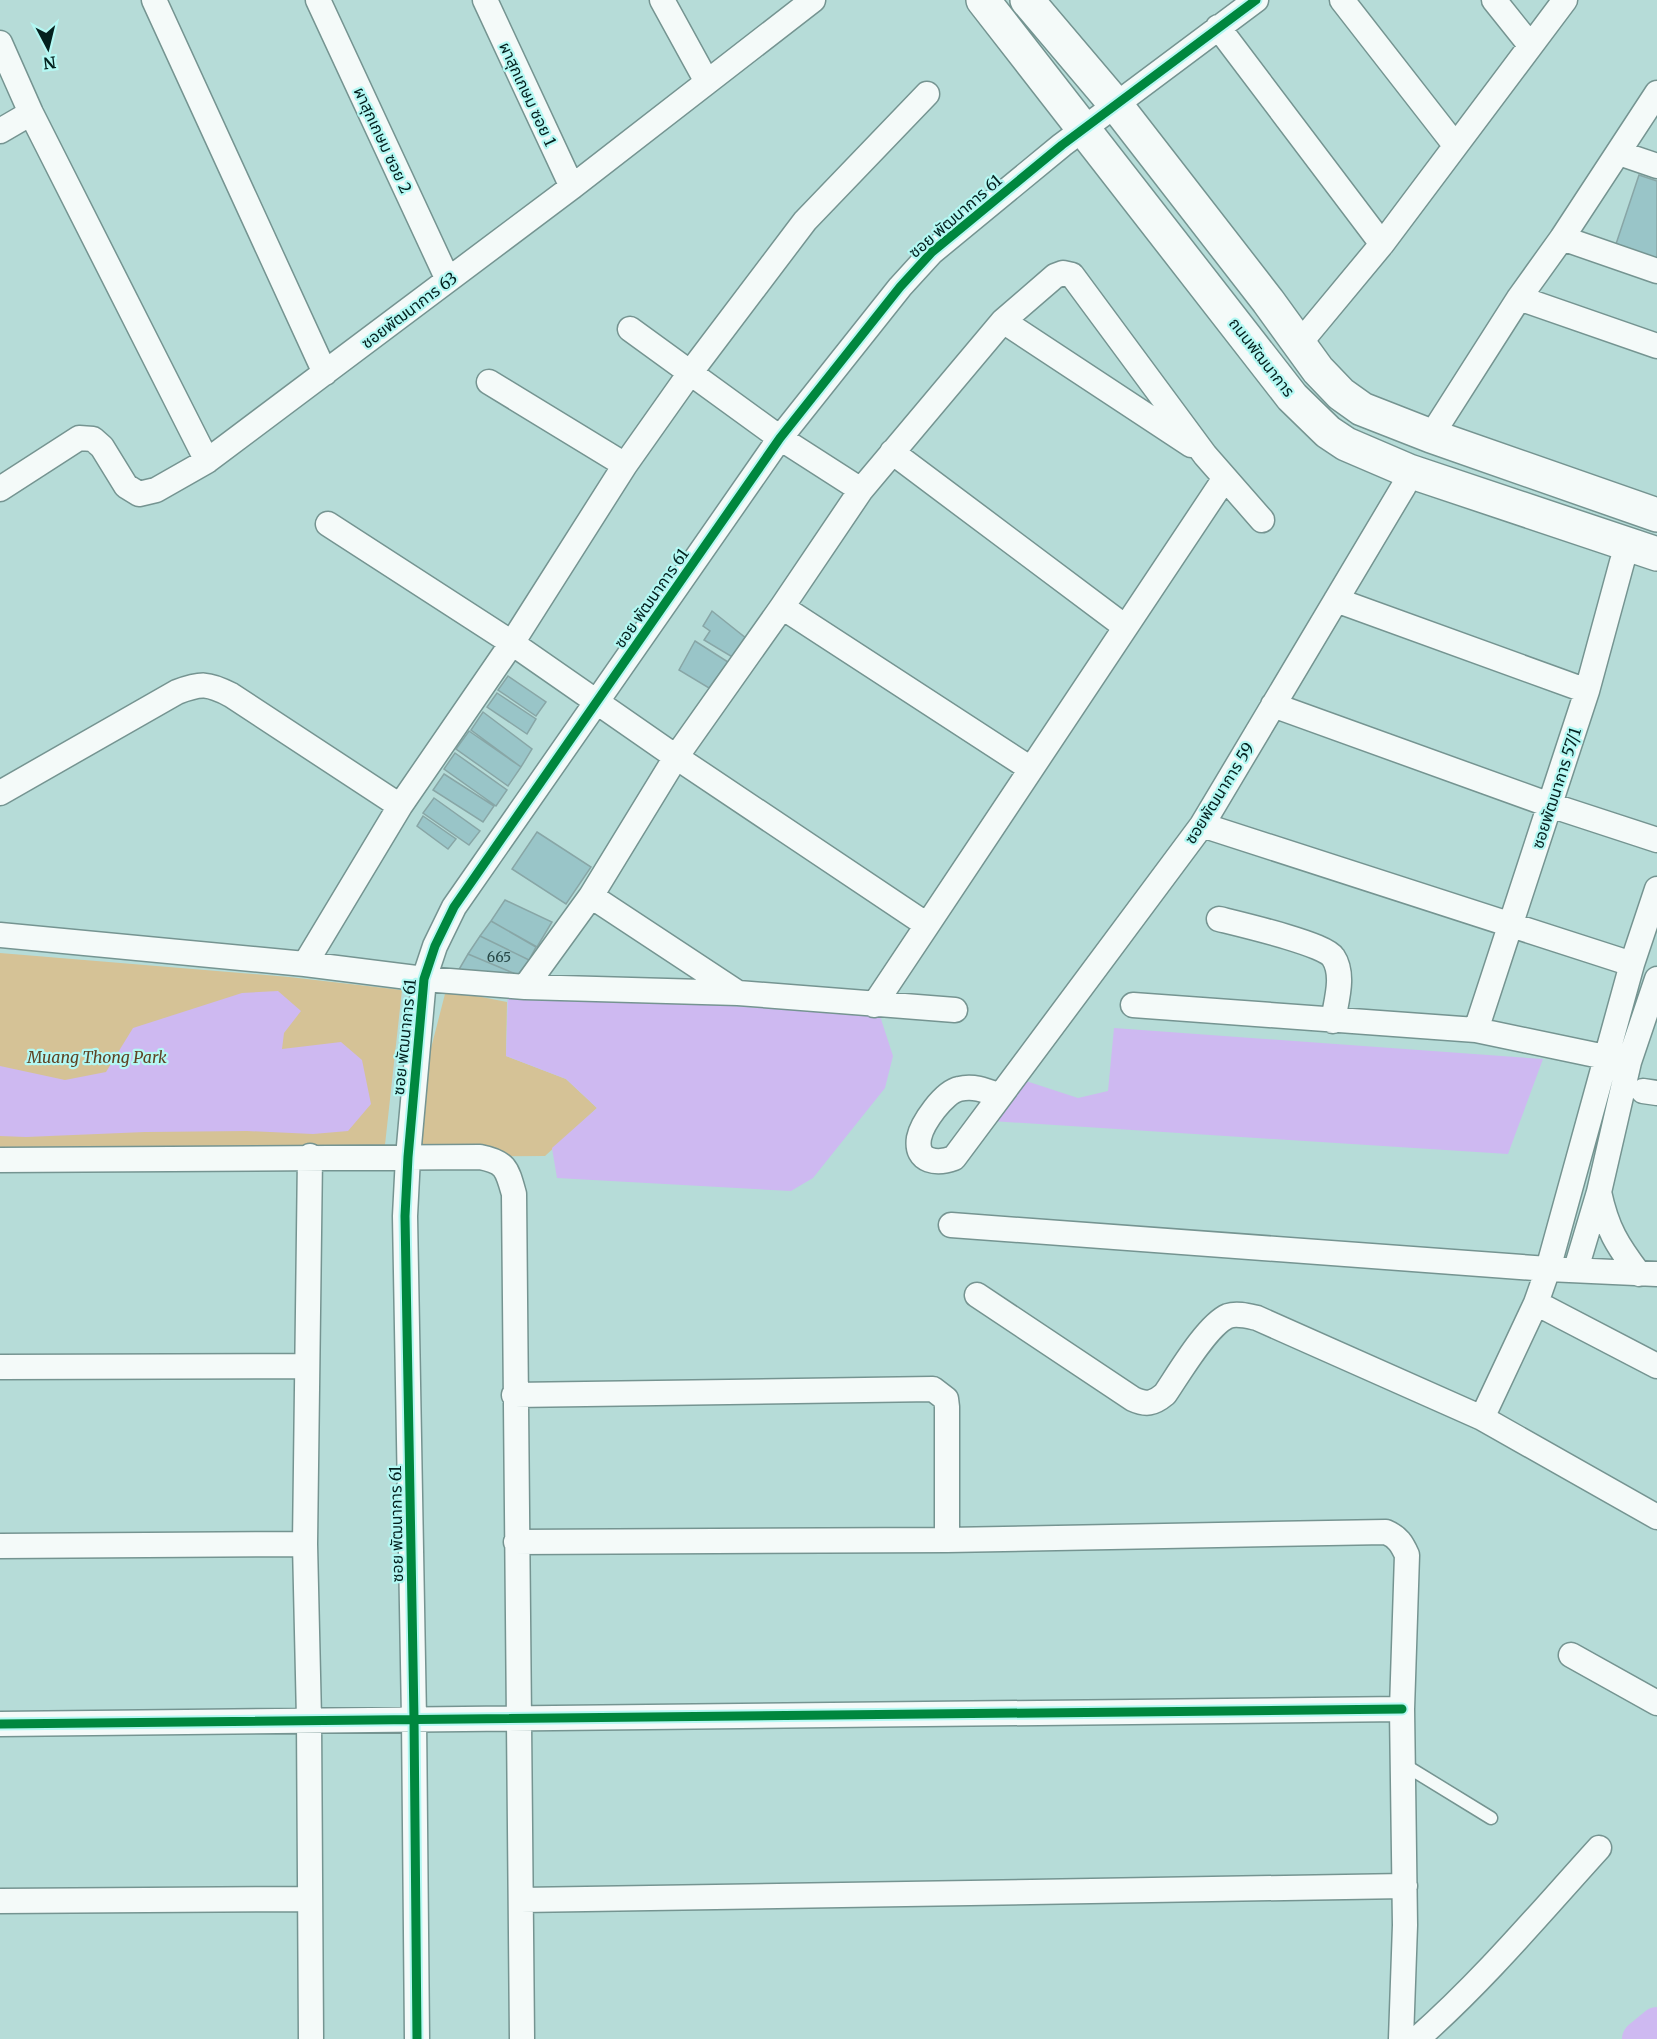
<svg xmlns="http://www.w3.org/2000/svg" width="1657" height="2039" viewBox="0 0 1657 2039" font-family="Merriweather,'Noto Sans Thai',serif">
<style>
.green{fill:#d5c296}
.water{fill:#ceb9f1}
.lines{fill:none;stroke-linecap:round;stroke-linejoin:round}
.river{stroke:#ceb9f1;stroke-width:36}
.building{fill:#99c5c8;stroke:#88a6a6;stroke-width:1.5}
.service-casing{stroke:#759491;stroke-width:15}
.minor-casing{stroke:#759491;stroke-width:27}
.secondary-casing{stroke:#759491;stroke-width:36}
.service{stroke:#f4faf9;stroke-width:12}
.minor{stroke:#f4faf9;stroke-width:24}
.secondary{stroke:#f4faf9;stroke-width:33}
.cycleway-casing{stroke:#b4f8f3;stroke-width:13}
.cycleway{stroke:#00873e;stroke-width:9}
.labels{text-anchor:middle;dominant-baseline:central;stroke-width:4.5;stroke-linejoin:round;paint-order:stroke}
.number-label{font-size:14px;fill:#284948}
.street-label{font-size:16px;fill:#03201e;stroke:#b4f8f3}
.park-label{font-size:16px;font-style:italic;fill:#5f4323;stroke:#b4f8f3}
</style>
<rect width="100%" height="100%" fill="#b6dcd8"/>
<path class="green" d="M0,953L289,977L402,990L384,1154L0,1152Z
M446,990L507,1002L506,1056L566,1079L597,1108L545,1156L403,1157Z"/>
<path class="water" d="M278,991L301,1011L284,1033L282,1049L341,1042L362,1060L371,1104L348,1131L313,1134L247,1131L145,1132L26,1137L0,1136V1066L65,1080L106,1072L133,1028L242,993Z
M508,991L880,1016L893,1056L885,1088L813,1178L791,1191L557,1178L552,1148L597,1108L566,1079L506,1056Z
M1114,1028L1543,1059L1508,1154L991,1121L1026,1081L1078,1098L1108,1091Z"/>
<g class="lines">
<path class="river" d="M1640,2039L1657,2025"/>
</g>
<path class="building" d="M1639,175L1657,181V265L1614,250Z
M712,611L747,639L734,658L704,640L710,631L703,626Z
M695,641L728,662L709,688L679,670Z
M508,676L546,702L536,716L498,690Z
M497,693L536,719L527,734L487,707Z
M483,712L532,749L521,767L471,730Z
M469,731L521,767L508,786L456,749Z
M455,753L507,790L496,806L444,769Z
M444,774L494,806L483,822L433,790Z
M434,798L480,831L469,845L423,813Z
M423,816L456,839L448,849L417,826Z
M537,832L591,867L566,904L512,869Z
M505,900L552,922L537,947L491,921Z
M491,921L536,947L529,960L480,936Z
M480,936L529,960L518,975L468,954Z
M468,954L518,975L454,978Z"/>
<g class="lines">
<g class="service-casing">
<path id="service" d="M1403,1764L1491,1818"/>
</g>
<g class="minor-casing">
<path id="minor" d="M154,0L325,373
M318,0L448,280
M485,0L572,187
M662,0L707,82
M1342,0L1455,145
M1494,0L1530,45
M1218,27L1382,244
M0,43L31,113L207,461
M0,131L31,113
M1619,153L1657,166
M1562,238L1657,271
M1519,298L1657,346
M1003,321L1191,445
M630,329L780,438L861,490
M1299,344L1382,244L1565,0
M489,382L625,465
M1431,436L1519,298L1562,238L1657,93
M892,452L1124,626
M0,489L79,438L93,439L102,447L126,486L139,494L156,490L207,461L572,187L813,0
M328,524L512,643L676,757L927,925
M1336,600L1587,691
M782,607L1031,769
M1273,705L1550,805L1657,840
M0,793L177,692C201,683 208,683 231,695L400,806
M1202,825L1632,964
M591,896L738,993
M1219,919C1239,924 1325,944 1333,957C1345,975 1336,1001 1333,1021
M0,935L305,964L424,979L525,987L738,993L955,1010
M305,964L400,806L512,643L625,465L690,373L805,221L927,94
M525,987L591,896L676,757L782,607L861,490L1003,321L1055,276L1063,273L1072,275L1205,455L1262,520
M874,1005L1225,478
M1133,1005L1476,1030L1629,1062
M1476,1030L1587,691L1622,562L1628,545
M1643,1091L1657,1093
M1000,1096C987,1091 974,1085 959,1089C944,1092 922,1123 919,1138C915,1163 938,1164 954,1158L1202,825L1404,486L1409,471
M310,1156L305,1544L309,1719L311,2039
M0,1160L480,1157C506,1162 507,1169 514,1194L522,2039
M1599,1192C1607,1229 1617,1245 1639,1274
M951,1225L1548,1269L1657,1274
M1576,1269L1599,1192L1629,1062L1657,979
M977,1295L1133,1399C1146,1405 1153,1404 1165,1394C1178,1375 1207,1325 1228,1316C1237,1313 1248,1316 1257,1318L1482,1418L1657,1517
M1536,1303L1657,1366
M0,1367L307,1366
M514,1395L933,1389L946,1399L947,1407V1540
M1482,1418L1536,1303L1548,1269L1632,964L1657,889
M516,1542L947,1540L1386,1532C1398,1537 1402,1544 1407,1555L1402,1709L1405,1925L1401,2039
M0,1546L305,1544
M1571,1655L1657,1703
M0,1724L1402,1709
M521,1900L1405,1886
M0,1901L309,1899
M417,2039L414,1718L405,1216L408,1157L424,979L435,946L454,907L780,438L900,287L932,252L1062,145L1256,0
M1417,2039C1483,1981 1540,1913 1599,1848"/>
</g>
<g class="secondary-casing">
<path id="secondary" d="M983,0L1292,397L1328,432L1346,444L1409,471L1657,554
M1027,0L1116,105L1268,301L1318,370L1341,394L1362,409L1431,436L1657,515"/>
</g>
<use href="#service" class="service"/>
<use href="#minor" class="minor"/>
<use href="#secondary" class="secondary"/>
<g class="cycleway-casing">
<path id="cycleway" d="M0,1724L1402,1709
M417,2039L414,1718L405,1216L408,1157L424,979L435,946L454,907L780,438L900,287L932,252L1062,145L1256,0"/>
</g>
<use href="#cycleway" class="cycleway"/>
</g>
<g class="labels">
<g class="number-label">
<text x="499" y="957">665</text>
</g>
<g class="street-label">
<text transform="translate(528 94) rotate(65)">ผาสุกเกษม ซอย 1</text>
<text transform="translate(383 140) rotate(65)">ผาสุกเกษม ซอย 2</text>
<text transform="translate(955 216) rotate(-41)">ซอย พัฒนาการ 61</text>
<text transform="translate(409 310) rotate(-37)">ซอยพัฒนาการ 63</text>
<text transform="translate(1262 357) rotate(52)">ถนนพัฒนาการ</text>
<text transform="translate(651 598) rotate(-55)">ซอย พัฒนาการ 61</text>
<text transform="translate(1556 788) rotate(-72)">ซอยพัฒนาการ 57/1</text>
<text transform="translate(1219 793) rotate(-58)">ซอยพัฒนาการ 59</text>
<text transform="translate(404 1037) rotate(-84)">ซอย พัฒนาการ 61</text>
<text transform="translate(396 1524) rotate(-91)">ซอย พัฒนาการ 61</text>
</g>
<g class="park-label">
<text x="97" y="1057">Muang Thong Park</text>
</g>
</g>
<g transform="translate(48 48) rotate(173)" stroke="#b4f8f3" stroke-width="4.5" paint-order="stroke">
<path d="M0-4.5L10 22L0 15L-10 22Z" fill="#03201e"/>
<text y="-9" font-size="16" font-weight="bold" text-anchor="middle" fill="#03201e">N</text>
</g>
</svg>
